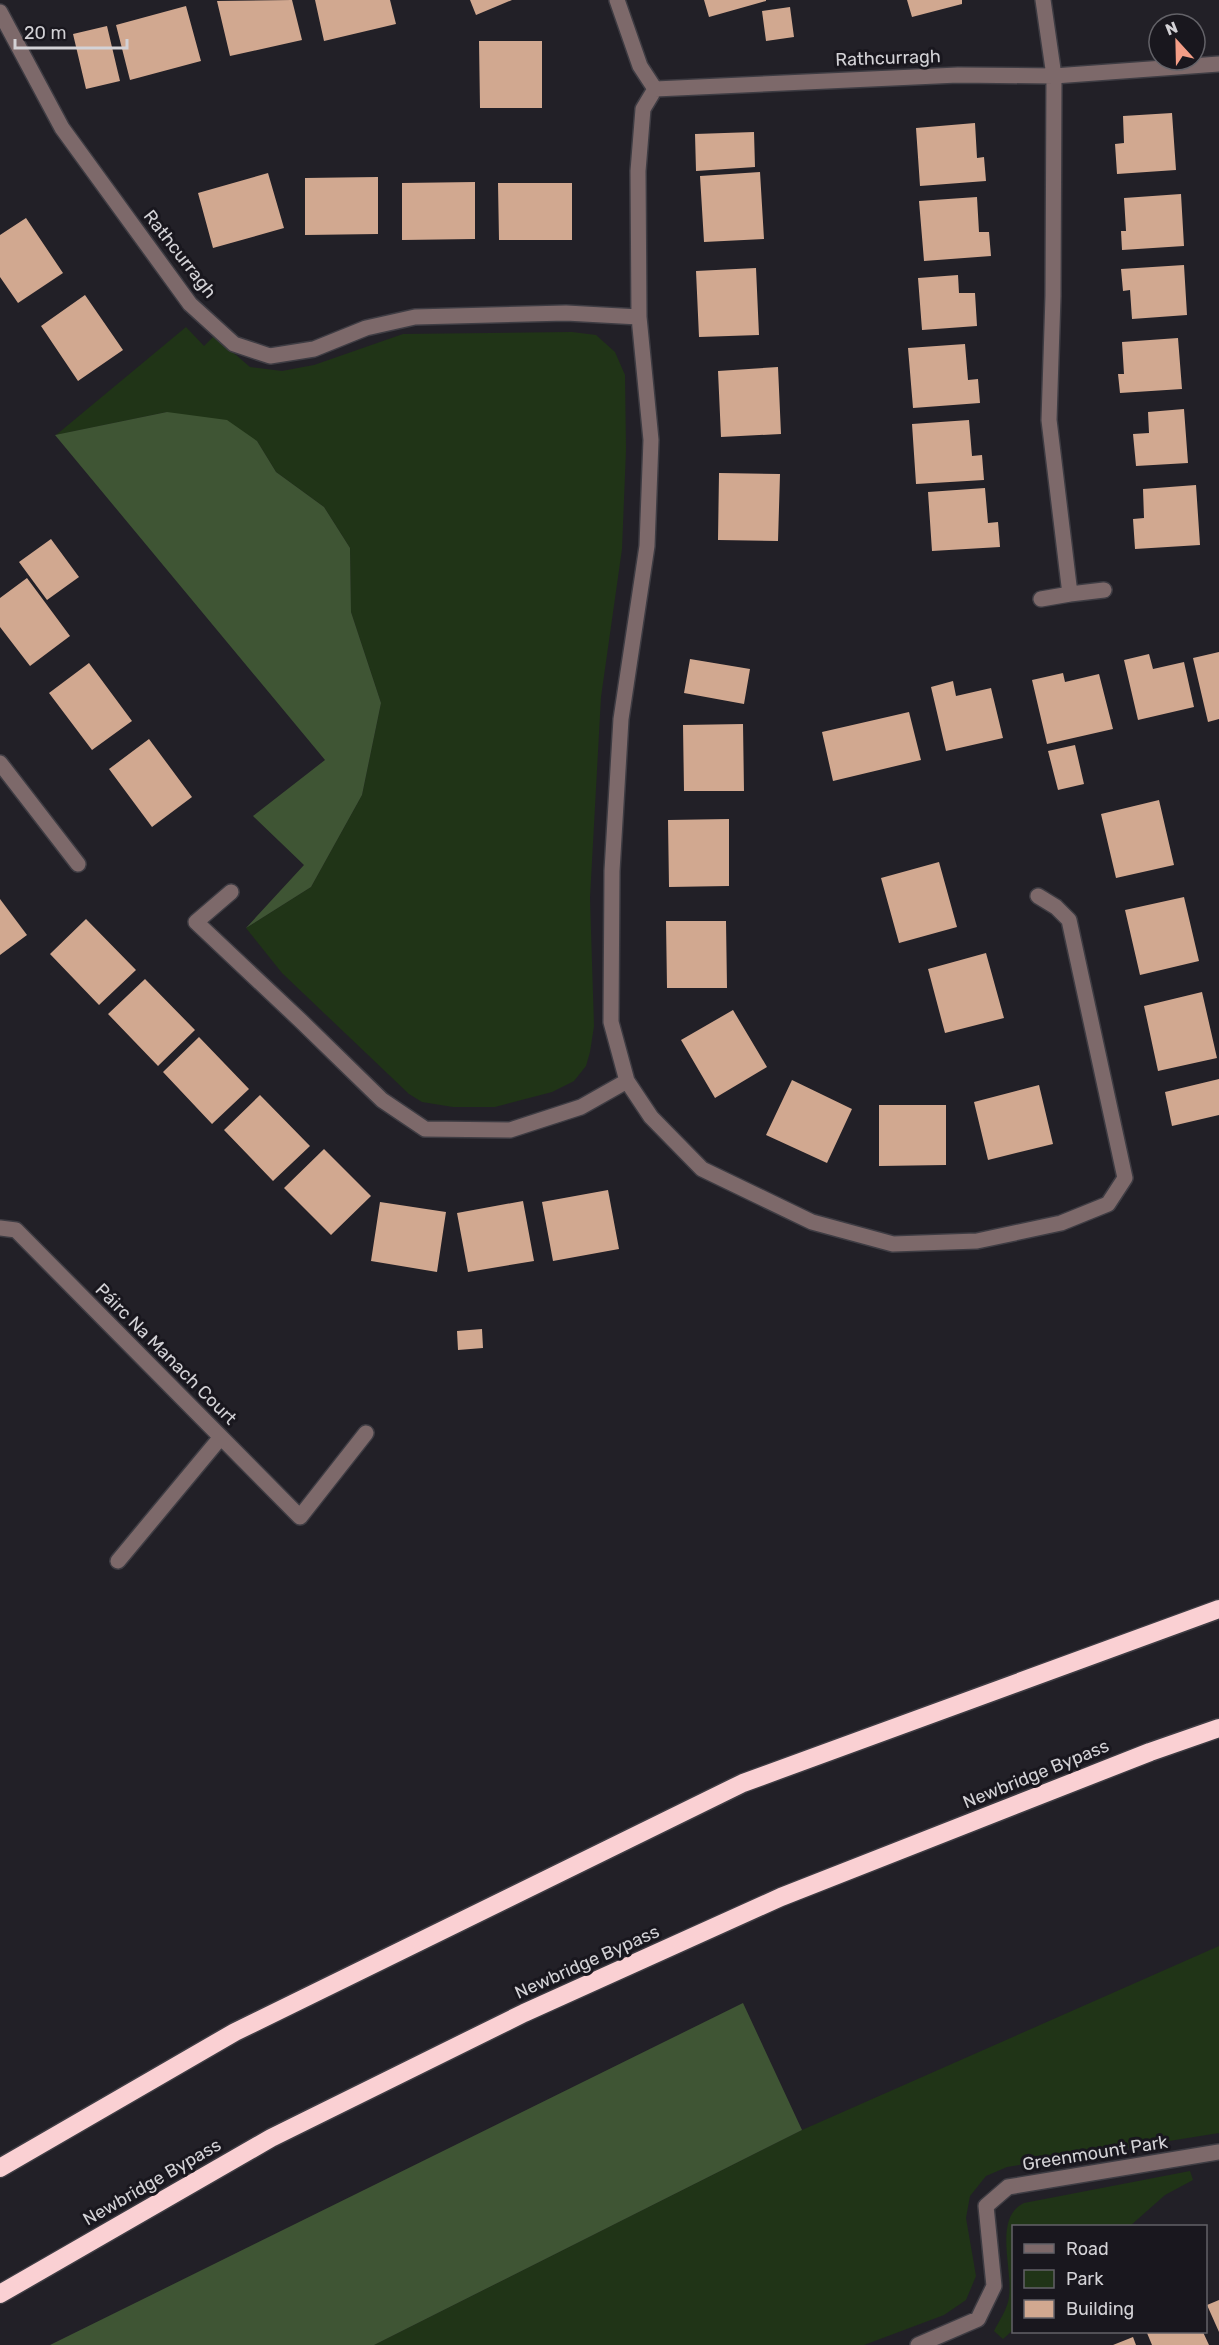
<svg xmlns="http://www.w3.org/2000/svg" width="1219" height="2345" viewBox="0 0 1219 2345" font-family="Rubik,sans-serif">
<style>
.green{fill:#203417}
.forest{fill:#3f5534}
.building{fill:#d1a890}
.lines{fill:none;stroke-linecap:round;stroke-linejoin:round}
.minor-casing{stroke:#3e3c43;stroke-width:18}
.highway-casing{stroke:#3e3c43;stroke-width:21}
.minor{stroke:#7d696a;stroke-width:15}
.highway{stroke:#fad0d3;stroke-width:18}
.labels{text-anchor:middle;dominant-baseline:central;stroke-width:6;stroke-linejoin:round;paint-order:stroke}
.street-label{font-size:18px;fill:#d3d2d6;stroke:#19171e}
</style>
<rect width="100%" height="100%" fill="#222027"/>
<path class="green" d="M186,327L204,346L214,336L250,367L282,371L314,365L403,334L572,332L596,335L615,352L625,375L626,450L622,549L601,697L590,898L594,1026L590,1052L586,1066L574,1081L552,1092L495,1107H453L422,1102L409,1094L282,973L246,928L311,887L362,795L381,703L351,612L350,548L324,507L276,472L257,441L167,412L56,435Z
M1219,1946V2133L1007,2167L986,2176L970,2196L966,2218L976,2276L966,2300L944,2315L864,2345H374L802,2130Z
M1190,2171L1193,2180L1165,2195L1130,2226H1014L1013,2330L1003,2339L994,2331C999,2321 1008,2308 1009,2297C1013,2268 993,2218 1024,2203Z"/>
<path class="forest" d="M167,412L227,420L257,441L276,472L324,507L350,548L351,612L381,703L362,795L311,887L246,928L304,865L253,816L325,760L55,435Z
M743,2003L802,2130L374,2345H50Z"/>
<path class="building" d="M292,0L302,40L230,56L217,1Z
M315,0H390L396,24L324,41Z
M470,0H512L476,15Z
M704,0H766V1L709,17Z
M907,0H962V4L912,17Z
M186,6L201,61L130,80L116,25Z
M790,7L794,37L766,41L762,11Z
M107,26L120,81L86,89L73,34Z
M479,41H542V108H480Z
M1172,113L1176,170L1117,174L1115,144L1124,143L1123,116Z
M975,123L977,158L984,157L986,181L920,186L916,128Z
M754,132L755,167L696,171L695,134Z
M760,172L764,239L704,242L700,176Z
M268,173L284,228L213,248L198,193Z
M378,177V234L305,235V178Z
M475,182V239L402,240V183Z
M498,183H572V240H499Z
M1181,194L1184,246L1122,250L1121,231H1126L1124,198Z
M977,197L979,232H989L991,256L924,261L919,201Z
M26,218L63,273L18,303L0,277V235Z
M1184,265L1187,315L1132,319L1130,290L1123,291L1121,269Z
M756,268L759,335L699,337L696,271Z
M958,275L959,293H975L977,326L922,330L918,278Z
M85,295L123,350L78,381L41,326Z
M1178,338L1182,389L1120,393L1118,374H1124L1122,342Z
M965,344L968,380L978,379L980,403L913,408L908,348Z
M778,367L781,434L721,437L718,371Z
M1184,409L1188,463L1136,466L1133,434L1149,433L1148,412Z
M969,420L972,456L982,455L984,480L916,484L912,424Z
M719,473L780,474L778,541L718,540Z
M1196,485L1200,545L1135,549L1133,519L1144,518L1143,489Z
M985,488L988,523L998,522L1000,547L932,551L928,492Z
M51,539L79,577L47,600L19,562Z
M27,578L70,636L30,666L0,627V598Z
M1219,652V719L1208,722L1193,658Z
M1149,654L1153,669L1184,662L1194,707L1138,720L1124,660Z
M690,659L750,669L744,704L684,693Z
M89,663L132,721L92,750L49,693Z
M1063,673L1065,682L1099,674L1113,729L1047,744L1032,680Z
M953,681L956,696L991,688L1003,738L946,751L931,687Z
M909,712L921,760L833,781L822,732Z
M743,724L744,791H684L683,725Z
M149,739L192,797L152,827L109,769Z
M1075,745L1084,784L1058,790L1048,751Z
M1159,800L1174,865L1116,878L1101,814Z
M729,819V886L669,887L668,820Z
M939,862L957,927L899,943L881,878Z
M1184,897L1199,961L1140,975L1125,910Z
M0,899L27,935L0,955Z
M86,919L136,970L99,1005L50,954Z
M666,921H726L727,988H667Z
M986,953L1004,1018L945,1033L928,969Z
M145,979L195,1030L158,1066L108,1014Z
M1202,992L1217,1058L1158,1071L1144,1006Z
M733,1010L767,1067L715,1098L681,1040Z
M199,1037L249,1089L212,1124L163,1072Z
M1219,1079V1115L1172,1126L1165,1092Z
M792,1080L852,1109L827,1163L766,1135Z
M1039,1085L1053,1144L988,1160L974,1102Z
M260,1095L310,1146L273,1181L224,1130Z
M879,1105H946V1165L879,1166Z
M324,1149L371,1196L331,1235L284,1188Z
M608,1190L619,1249L553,1261L542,1202Z
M523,1201L534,1261L468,1272L457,1213Z
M380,1202L446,1212L437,1272L371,1261Z
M482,1329L483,1348L458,1350L457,1331Z
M1219,2300V2332L1207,2305Z
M1151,2332H1203L1209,2345H1152L1147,2333Z
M1133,2337L1136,2345H1113Z"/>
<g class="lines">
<g class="minor-casing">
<path id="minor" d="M617,0L640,66L655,89L958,75L1054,76L1219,64
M1043,0L1054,76L1053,296L1049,420L1070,594L1104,590
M0,12L62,128L190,304L234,344L270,356L314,349L366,328L415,317L566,313L639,317
M655,89L643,109L638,171L639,317L651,440L647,546L621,719L612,871L611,1022L627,1081L651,1117L702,1169L812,1222L893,1244L977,1241L1061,1223L1108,1204L1125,1178L1069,920L1056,907L1038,896
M1041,599L1070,594
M0,763L78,864
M231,892L196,922L301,1021L382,1100L425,1129L510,1130L581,1107L627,1081
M0,1228L16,1230L300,1517L366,1433
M118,1561L221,1437
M918,2345L978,2319L994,2286L986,2206L1008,2187L1219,2152"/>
</g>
<g class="highway-casing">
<path id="highway" d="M0,2168L235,2032L743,1783L1219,1609
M0,2294L271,2138L524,2013L781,1897L1150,1752L1219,1728"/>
</g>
<use href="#minor" class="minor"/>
<use href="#highway" class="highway"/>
</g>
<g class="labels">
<g class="street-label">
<text transform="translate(888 58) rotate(-2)">Rathcurragh</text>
<text transform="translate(180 254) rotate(52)">Rathcurragh</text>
<text transform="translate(166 1354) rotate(45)">Páirc Na Manach Court</text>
<text transform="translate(1036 1774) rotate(-22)">Newbridge Bypass</text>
<text transform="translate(587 1962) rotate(-24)">Newbridge Bypass</text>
<text transform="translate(1095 2153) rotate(-9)">Greenmount Park</text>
<text transform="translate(152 2182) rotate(-30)">Newbridge Bypass</text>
</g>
</g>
<rect x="1012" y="2225" width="195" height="108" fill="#19171e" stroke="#636268" stroke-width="1.5"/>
<rect x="1024" y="2244" width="30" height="9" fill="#7d696a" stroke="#636268" stroke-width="1.5"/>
<text x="1066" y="2255" font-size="18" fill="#d3d2d6">Road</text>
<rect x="1024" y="2270" width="30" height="18" fill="#203417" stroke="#636268" stroke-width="1.5"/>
<text x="1066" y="2285" font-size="18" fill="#d3d2d6">Park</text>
<rect x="1024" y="2300" width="30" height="18" fill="#d1a890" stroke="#636268" stroke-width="1.5"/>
<text x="1066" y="2315" font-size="18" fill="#d3d2d6">Building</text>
<g transform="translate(1177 42) rotate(338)"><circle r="28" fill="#19171e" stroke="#636268" stroke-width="1.5"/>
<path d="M0-4.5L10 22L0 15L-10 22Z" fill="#f49e87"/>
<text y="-9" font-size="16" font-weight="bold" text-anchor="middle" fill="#d3d2d6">N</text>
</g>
<path d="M15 39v9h112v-9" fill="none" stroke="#d3d2d6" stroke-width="3"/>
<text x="24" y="39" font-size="18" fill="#d3d2d6" stroke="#19171e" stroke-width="4.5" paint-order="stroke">20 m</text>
</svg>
